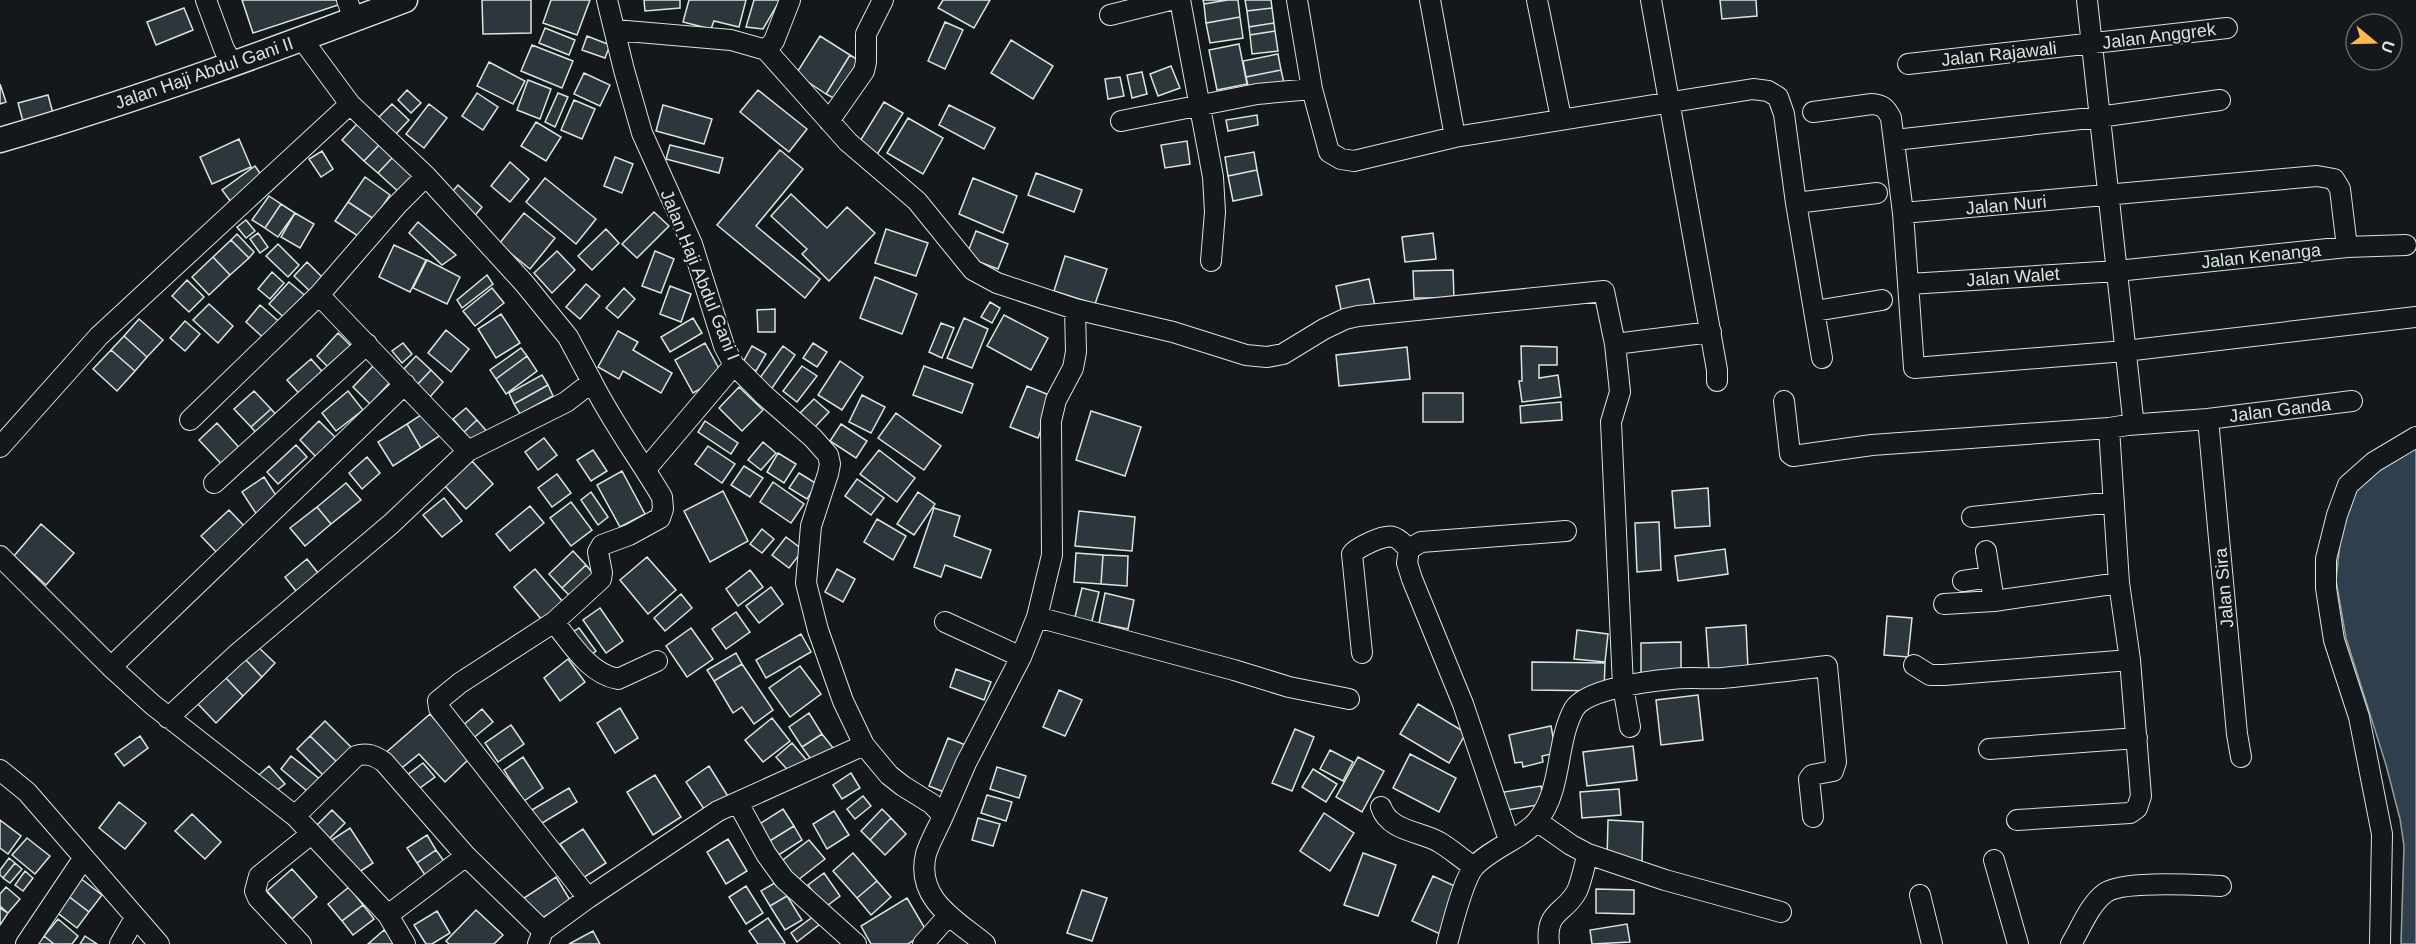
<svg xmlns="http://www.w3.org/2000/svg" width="2416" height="944" viewBox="0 0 2416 944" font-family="Arial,sans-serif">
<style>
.water{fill:#2f3f4d;stroke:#939e99;stroke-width:1.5}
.building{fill:#2c363c;stroke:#d8e6dc;stroke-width:1.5}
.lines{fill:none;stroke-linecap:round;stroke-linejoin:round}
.minor-casing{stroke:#d8e6dc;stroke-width:22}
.tertiary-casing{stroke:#d8e6dc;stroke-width:27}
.minor{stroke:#14181c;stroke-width:20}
.tertiary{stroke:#14181c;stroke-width:24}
.labels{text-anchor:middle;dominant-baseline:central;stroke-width:4.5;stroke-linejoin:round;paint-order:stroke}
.street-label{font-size:18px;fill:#d8e6dc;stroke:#14181c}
</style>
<rect width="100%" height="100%" fill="#14181c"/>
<path class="water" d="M2416,443V944H2401L2404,846L2400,819L2386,765L2346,638L2336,580L2342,525L2355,486Z"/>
<path class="building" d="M242,0H343L344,3L253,33Z
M482,0H531V33L483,34Z
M551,0H590L577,35L543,23Z
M644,0H680V8L645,11Z
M689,0H746L739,27L714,21L711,29L683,22Z
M754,0H780L763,29L746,27Z
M943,0H990L974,28L938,8Z
M1203,0H1228L1204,4Z
M1228,0H1238L1240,17L1206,23L1204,4Z
M1245,0H1271L1272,8L1247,11Z
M1720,0H1756L1757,16L1722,19Z
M184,8L193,30L156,45L147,22Z
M1272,8L1274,23L1249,27L1247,11Z
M1240,17L1243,38L1210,43L1206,23Z
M945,22L963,30L945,69L928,61Z
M1274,23L1275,31L1250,35L1249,27Z
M545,28L575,40L569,55L539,43Z
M1275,31L1278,51L1252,54L1250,35Z
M587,36L610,45L605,58L582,50Z
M820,36L850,55L826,94L796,74Z
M1011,40L1053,66L1033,99L991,73Z
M1239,44L1247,84L1217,90L1209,50Z
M532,45L573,61L562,88L521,71Z
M1278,54L1281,70L1246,77L1243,61Z
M850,55L863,63L839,101L826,94Z
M489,62L525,81L513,104L477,86Z
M1171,66L1180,88L1158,96L1150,74Z
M1281,70L1284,83L1249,90L1246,77Z
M1142,72L1147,94L1132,98L1127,75Z
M584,73L610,85L600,106L574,94Z
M1120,77L1124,96L1108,99L1105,79Z
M528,80L551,89L540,119L517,110Z
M0,84L6,102L0,104Z
M407,90L421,103L411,113L398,100Z
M758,90L807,129L789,152L740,112Z
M477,93L498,107L483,130L462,116Z
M558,93L568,97L555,127L545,122Z
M48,95L54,117L24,125L18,103Z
M574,100L595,109L582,139L561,130Z
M884,102L903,113L875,158L857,146Z
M392,104L409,120L395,135L377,119Z
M429,104L447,118L424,148L406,134Z
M663,105L712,119L704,144L656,131Z
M949,105L995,128L984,149L939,125Z
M1257,115L1258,125L1228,131L1226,120Z
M908,118L943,138L923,174L887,153Z
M536,122L561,137L546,161L521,146Z
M358,123L381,143L364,161L342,140Z
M239,139L251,167L212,184L200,157Z
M1187,141L1190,164L1165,168L1161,145Z
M381,143L394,156L378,173L364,161Z
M670,145L723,158L719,173L666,159Z
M780,150L803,169L756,226L820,279L805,298L717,225Z
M322,151L333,169L321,177L309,159Z
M1254,152L1257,170L1228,176L1225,157Z
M394,156L418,179L402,195L378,173Z
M615,157L633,164L622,193L604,186Z
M510,162L529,179L510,202L491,186Z
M255,166L264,179L231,202L222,190Z
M1257,170L1262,195L1233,201L1228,176Z
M1036,173L1082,190L1074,212L1028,195Z
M365,177L390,195L374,219L348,202Z
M545,178L596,219L576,244L526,202Z
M973,178L1017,196L1003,233L959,214Z
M458,185L482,207L472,219L448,197Z
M791,194L827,228L847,207L875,233L829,281L802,254L807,249L771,216Z
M269,196L281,204L265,228L252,220Z
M348,202L374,219L361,238L335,221Z
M281,204L295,213L278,237L265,228Z
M654,212L669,226L637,258L622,244Z
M295,213L314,224L300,248L281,237Z
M524,213L555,238L530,269L499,244Z
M246,220L255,231L246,238L237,227Z
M418,222L456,255L442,265L409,233Z
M606,229L619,243L592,270L578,256Z
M886,229L928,243L916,276L875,263Z
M976,231L1008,244L998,269L966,257Z
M258,233L268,247L260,253L250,239Z
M1433,233L1436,259L1405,262L1402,237Z
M237,234L254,252L249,258L231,240Z
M231,240L249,258L230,275L213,257Z
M278,244L299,265L288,277L266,256Z
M394,245L426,260L410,292L379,277Z
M557,251L575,270L552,293L534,273Z
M655,251L674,259L661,293L642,286Z
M1065,256L1107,269L1095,304L1054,291Z
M213,257L230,275L209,295L192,277Z
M427,260L460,277L447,304L413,288Z
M307,262L328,283L315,296L294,276Z
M1453,270L1454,298H1414L1413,271Z
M272,272L284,283L270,299L258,289Z
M487,275L493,284L462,308L457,300Z
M875,277L917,294L902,334L860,318Z
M1369,279L1375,306L1342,314L1336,286Z
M187,280L204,297L189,312L172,296Z
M289,282L308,298L288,321L269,304Z
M586,284L600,296L580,319L566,307Z
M670,286L691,294L681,322L660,314Z
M492,288L504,303L475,326L463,311Z
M624,288L635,299L618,318L606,308Z
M990,302L1000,308L992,323L981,317Z
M209,304L233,326L218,343L193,320Z
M260,305L283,325L268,342L246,322Z
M775,309V332H758L757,310Z
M501,314L520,343L496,358L478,329Z
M1004,315L1048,338L1031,370L987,346Z
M693,318L702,333L670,352L661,337Z
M964,318L988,329L972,368L947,358Z
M139,319L163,340L147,357L124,336Z
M185,321L200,334L185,351L170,338Z
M941,323L954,328L942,358L929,352Z
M446,330L469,349L451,372L428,353Z
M618,331L638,342L633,350L672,373L661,393L623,371L619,379L598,367Z
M338,333L355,350L333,372L317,356Z
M124,336L147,357L135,371L111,350Z
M403,343L412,354L402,363L392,351Z
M705,343L723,376L693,393L675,360Z
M813,343L827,352L817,367L803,358Z
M752,346L766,354L756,371L742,364Z
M783,346L795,355L770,391L757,382Z
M1521,346L1557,347V365H1539V378L1558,375L1561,397L1522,402L1519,381H1522Z
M1407,347L1410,379L1339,386L1336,355Z
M521,348L527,356L496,379L490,370Z
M111,350L135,371L117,391L93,369Z
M416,356L431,370L417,385L402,371Z
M527,356L537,371L506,394L496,379Z
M311,359L328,378L304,399L287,380Z
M840,361L863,377L842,410L818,395Z
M376,363L393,379L370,404L353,387Z
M802,366L817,376L797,402L783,391Z
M924,366L973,384L962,413L913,395Z
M431,370L443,382L430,397L417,385Z
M542,375L548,385L514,404L509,393Z
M548,385L553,396L520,414L514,404Z
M1027,386L1054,397L1038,438L1010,427Z
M739,387L763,410L742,431L719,408Z
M254,391L271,409L251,427L234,409Z
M348,391L363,410L336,431L322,413Z
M1423,393H1463V422H1423Z
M862,395L885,407L871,433L849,422Z
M814,399L829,412L815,427L800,413Z
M1561,402L1562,420L1521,423L1520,406Z
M466,408L477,420L464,432L453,419Z
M271,409L281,420L260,437L251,427Z
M427,411L441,435L421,448L407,424Z
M1091,411L1141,427L1125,476L1076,460Z
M896,413L941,446L924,470L878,438Z
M477,420L490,435L476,445L464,432Z
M319,421L336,438L316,457L300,440Z
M705,421L738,443L731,454L698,432Z
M217,423L244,453L226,469L199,440Z
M407,424L421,448L393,466L378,442Z
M841,424L867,441L856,458L830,441Z
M544,438L557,455L538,470L525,452Z
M763,442L776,453L761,470L748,460Z
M296,445L307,457L278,484L267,472Z
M708,446L735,464L722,483L695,464Z
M593,450L607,471L591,481L577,460Z
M879,450L915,478L897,502L860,474Z
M778,453L796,464L784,483L767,472Z
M367,457L380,473L362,489L349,473Z
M472,461L493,484L466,509L445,486Z
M744,466L763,478L750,497L731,485Z
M622,471L645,514L620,527L597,485Z
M799,473L817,484L807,499L789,488Z
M557,474L571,493L552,507L538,488Z
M264,477L279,500L257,515L242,492Z
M857,479L884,498L871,515L845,496Z
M773,482L804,504L791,523L760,502Z
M346,483L361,500L331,524L317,507Z
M1708,488L1710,526L1675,528L1672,491Z
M723,491L748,541L710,562L684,511Z
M591,492L608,517L598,525L581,500Z
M918,492L935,504L914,535L897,524Z
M444,498L462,521L442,537L423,515Z
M571,502L592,530L571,546L550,518Z
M530,506L544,523L510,551L496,534Z
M317,507L331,524L305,546L290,528Z
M934,508L960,516L954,536L991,550L981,578L945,565L941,577L914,567Z
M229,510L248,530L221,557L201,536Z
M1079,511L1135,517L1132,551L1075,546Z
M877,519L906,536L893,560L864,542Z
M1659,522L1661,570L1637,572L1635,523Z
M41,524L74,553L46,585L14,556Z
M762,529L774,539L762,553L750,544Z
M786,537L803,550L789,568L772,555Z
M1725,549L1728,574L1678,581L1675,556Z
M573,551L586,565L562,588L549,574Z
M1076,553L1103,555L1101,584L1074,582Z
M1103,555L1128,556L1127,586L1101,584Z
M647,557L676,590L648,614L620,580Z
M307,559L322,578L300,596L285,577Z
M586,565L597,578L571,597L562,588Z
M535,569L563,602L542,620L514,587Z
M837,569L855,579L843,602L825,592Z
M750,570L763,587L738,606L726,589Z
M771,587L783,604L759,623L746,606Z
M1082,588L1099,592L1091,625L1074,621Z
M1105,593L1134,600L1128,629L1099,623Z
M681,594L692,608L665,631L654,618Z
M600,608L623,641L606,653L583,620Z
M736,612L750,632L726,649L712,629Z
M1887,616L1912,618L1908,657L1884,655Z
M1746,625L1748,669L1709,671L1706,628Z
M579,628L596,651L588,657L570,634Z
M691,628L713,659L687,677L666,646Z
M1577,630L1608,634L1605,662L1574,659Z
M801,634L811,652L766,678L756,660Z
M1681,642V675L1641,676V643Z
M256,645L275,663L262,677L244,658Z
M736,653L742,664L714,681L707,670Z
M244,658L262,677L243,696L225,677Z
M568,659L585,682L560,701L544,678Z
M1532,662L1605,663L1604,691L1532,690Z
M742,664L773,710L754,724L742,707L733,713L714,681Z
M800,666L821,694L790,717L769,688Z
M956,669L991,682L984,700L950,687Z
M225,677L243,696L216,723L198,704Z
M1059,690L1082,700L1065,736L1043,727Z
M1698,695L1703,740L1661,745L1656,700Z
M1418,704L1466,733L1449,763L1400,734Z
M620,708L638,738L615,753L597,723Z
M482,709L493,722L471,740L461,727Z
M809,713L822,734L802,747L789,727Z
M430,714L469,759L445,782L419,754L398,771L383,755Z
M772,718L790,741L763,762L745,740Z
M325,721L352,748L338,763L310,736Z
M511,725L524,744L498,762L485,743Z
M1551,726L1556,753L1542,756L1543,762L1523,767L1522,762L1515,763L1509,735Z
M1295,729L1314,737L1292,791L1272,783Z
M822,734L837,753L816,766L802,747Z
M140,736L148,748L124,766L115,754Z
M310,736L338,763L324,776L297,749Z
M948,738L968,746L949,794L929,786Z
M792,743L809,763L794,777L776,757Z
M1633,746L1637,780L1587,786L1583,752Z
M1330,750L1353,762L1343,781L1320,769Z
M1410,754L1456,778L1439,812L1393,788Z
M291,756L326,784L313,796L281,769Z
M523,757L543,788L524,801L504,770Z
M1358,757L1384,771L1362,812L1336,797Z
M423,763L435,777L417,790L406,776Z
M269,766L285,784L272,794L253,780Z
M709,766L731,801L708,815L686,782Z
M997,767L1026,776L1019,798L990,789Z
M1313,769L1337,784L1326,802L1302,787Z
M851,773L860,788L842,799L833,785Z
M655,775L681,817L653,835L627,792Z
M1541,786L1544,804L1507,810L1504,792Z
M569,788L577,802L539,825L530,811Z
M1619,789L1621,815L1582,818L1580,792Z
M987,795L1012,802L1006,821L981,813Z
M863,796L871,806L855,819L847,809Z
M119,802L146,823L125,849L99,828Z
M783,809L794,826L768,842L758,825Z
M882,809L891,818L870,840L861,831Z
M332,810L345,823L325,843L312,830Z
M834,811L849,835L827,849L813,824Z
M1324,813L1354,833L1330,871L1300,851Z
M192,814L221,842L205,859L175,831Z
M891,818L906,834L885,855L870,840Z
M978,818L1000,824L993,846L972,840Z
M0,820L21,836L8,854L0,848Z
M1608,820L1643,822L1642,862L1607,859Z
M794,826L802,840L777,856L768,842Z
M350,828L373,863L353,876L330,841Z
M583,829L606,863L583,878L560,844Z
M427,835L436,850L417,863L407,848Z
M27,838L50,856L35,874L12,855Z
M728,839L747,871L726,884L707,852Z
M809,840L825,859L794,883L779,863Z
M436,850L449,868L429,881L417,863Z
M853,853L877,881L857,898L833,871Z
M1363,853L1396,865L1378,916L1344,905Z
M9,858L15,863L3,878L0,875V870Z
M15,863L22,869L10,883L3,878Z
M292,869L317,897L292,919L267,891Z
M25,871L33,878L23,891L15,885Z
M824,873L840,896L824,908L808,885Z
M1433,876L1461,889L1440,934L1412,921Z
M556,877L570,900L538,921L524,898Z
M80,878L102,895L89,912L67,895Z
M778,881L787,896L770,906L761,891Z
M877,881L891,897L871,915L857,898Z
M746,886L763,913L746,924L729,897Z
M6,887L20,899L8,913L0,906V894Z
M349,887L363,905L342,921L328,904Z
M1596,889L1634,890V914L1596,913Z
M1082,890L1107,898L1092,941L1067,933Z
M67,895L89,912L77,928L55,911Z
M787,896L802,920L785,930L770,906Z
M907,898L927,932L908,944H871L861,926Z
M363,905L374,919L353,935L342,921Z
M0,908L8,913L0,925Z
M476,910L503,935L494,944H449L446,941Z
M437,911L450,933L432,944H426L414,925Z
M814,916L820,924L797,942L791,933Z
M768,918L785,943L784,944H758L749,931Z
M58,919L78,936L72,944H54L44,936Z
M1627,924L1630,942L1592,944L1590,930Z
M384,930L397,944H368Z
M593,931L600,944H569Z
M44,936L54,944H38Z
M85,936L97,944H80Z"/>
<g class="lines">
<g class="minor-casing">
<path id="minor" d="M206,0L224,49L233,65
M347,0L354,19
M607,0L624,70L642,133L692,244L724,346L734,365L764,395L813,438L828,455L830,464L828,474L811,526L806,583L818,630L843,701L864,745L889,775L903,786L932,804L943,816C938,828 930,841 926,854C915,899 956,920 985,944
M1180,0L1213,177L1215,212L1211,261
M1297,0L1312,89L1329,152L1341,159L1354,161L1455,137L1753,89L1768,91L1778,97L1784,114L1796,203L1822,358
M1430,0L1455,137
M1537,0L1561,118
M1651,0L1717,370V381
M1110,15L1170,0
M615,30L731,40L766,50L848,142L917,201L973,270L997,283L1075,309L1173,332L1246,355L1267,357L1283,354L1324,329L1345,319L1358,316L1604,291L1615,344L1620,392L1611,422L1623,686L1630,727
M766,50L774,41L790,0
M1908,64L2227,28
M1813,112L1872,104C1883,105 1886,108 1891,118L1903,213L1914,368L2125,351L2416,317
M829,121L864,71L866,62V34L883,0
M1121,121L1257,94L1312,89
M1895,140L2099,117L2220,100
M426,176L524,283L568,337L592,382
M1796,203L1877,193
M1903,213L2317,176L2334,179L2340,189L2347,247
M1909,284L2117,271L2347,247L2406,245
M319,295L468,451
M1815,311L1882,300
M1615,344L1711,332
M1784,401L1790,454L1793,456L1872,445L2109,428
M2208,419L2237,734L2241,757
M190,420L319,295L397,205L426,176L350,104L302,39
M2128,425L2208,419L2352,401
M0,447L99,336L350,104
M646,469L734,365
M214,483L367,344
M1972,517L2114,502
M1986,551L1994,601
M0,556L111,667L153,705L295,816L388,915L405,944
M1963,581L1990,577
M1944,604L1994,601L2119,583
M1037,617L1234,670L1289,687L1349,699
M554,622C571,643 589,674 618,679L657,661
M945,622L1021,657
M1362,653L1352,554C1356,548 1384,534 1393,537C1399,538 1404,545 1409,549
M1914,665L1930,675H1944L2130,660
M111,667L405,384
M168,718L236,655L391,524L468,451L566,402L592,382C612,422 639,458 662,497L663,509L660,518L629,535L602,545L598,552L602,573L601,579L554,622L460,683L438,701L439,708L588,898
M1989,749L2137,738
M0,770L27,792L159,944
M738,803L766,854L784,879L856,944
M1381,807C1389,831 1419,831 1439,842C1451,849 1462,859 1474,867
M295,816L356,756C367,752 375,756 384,762L466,856L543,931
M943,816L966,763L1021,657L1037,617L1052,555L1051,421L1056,400L1073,368L1076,352L1075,309
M2017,820L2130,813L2137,808L2141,796L2130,660L2119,583L2109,428L2128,425L2133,418L2087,0
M1537,821L1571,845L1588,854L1665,880L1781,912
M1509,840L1463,704L1412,579L1407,563L1409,549L1421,542L1566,531
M1994,860L2018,944
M1920,895L1932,944
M388,915L466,856
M26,944L83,859
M120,944L135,918
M301,944L258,898L255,891L259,876L311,834
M538,944L543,931L588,898L718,811L864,745
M923,944L949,915
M1447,944C1452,926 1463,880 1474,867C1490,849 1523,838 1537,821C1563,789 1555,744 1574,709C1586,689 1649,681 1672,679C1689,677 1706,679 1722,678C1757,675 1792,670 1827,666L1836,762L1833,771L1812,775L1809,779L1813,817
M1549,944C1545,910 1565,914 1577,891C1582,880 1584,866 1588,854
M2071,944C2081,928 2089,905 2105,893C2123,880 2196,885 2221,886
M2380,944L2382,834L2359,717L2334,640L2326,588V559L2337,515L2348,485L2374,462L2416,437"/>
</g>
<g class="tertiary-casing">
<path id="tertiary" d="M0,140C138,100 271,51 405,0"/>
</g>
<use href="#minor" class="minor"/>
<use href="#tertiary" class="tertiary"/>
</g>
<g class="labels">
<g class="street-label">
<text transform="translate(2159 36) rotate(-7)">Jalan Anggrek</text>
<text transform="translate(1999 54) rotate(-6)">Jalan Rajawali</text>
<text transform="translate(204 73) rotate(-19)">Jalan Haji Abdul Gani II</text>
<text transform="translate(2006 205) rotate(-5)">Jalan Nuri</text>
<text transform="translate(2261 256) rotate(-6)">Jalan Kenanga</text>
<text transform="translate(700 275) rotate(68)">Jalan Haji Abdul Gani I</text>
<text transform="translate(2013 277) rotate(-4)">Jalan Walet</text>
<text transform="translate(2280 410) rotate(-7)">Jalan Ganda</text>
<text transform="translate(2224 588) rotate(-95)">Jalan Sira</text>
</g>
</g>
<g transform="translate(2374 42) rotate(109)"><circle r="28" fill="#14181c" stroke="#626a69" stroke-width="1.5"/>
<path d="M0-4.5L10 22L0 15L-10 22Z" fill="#ffb74d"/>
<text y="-9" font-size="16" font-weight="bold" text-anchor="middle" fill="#d8e6dc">U</text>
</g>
</svg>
